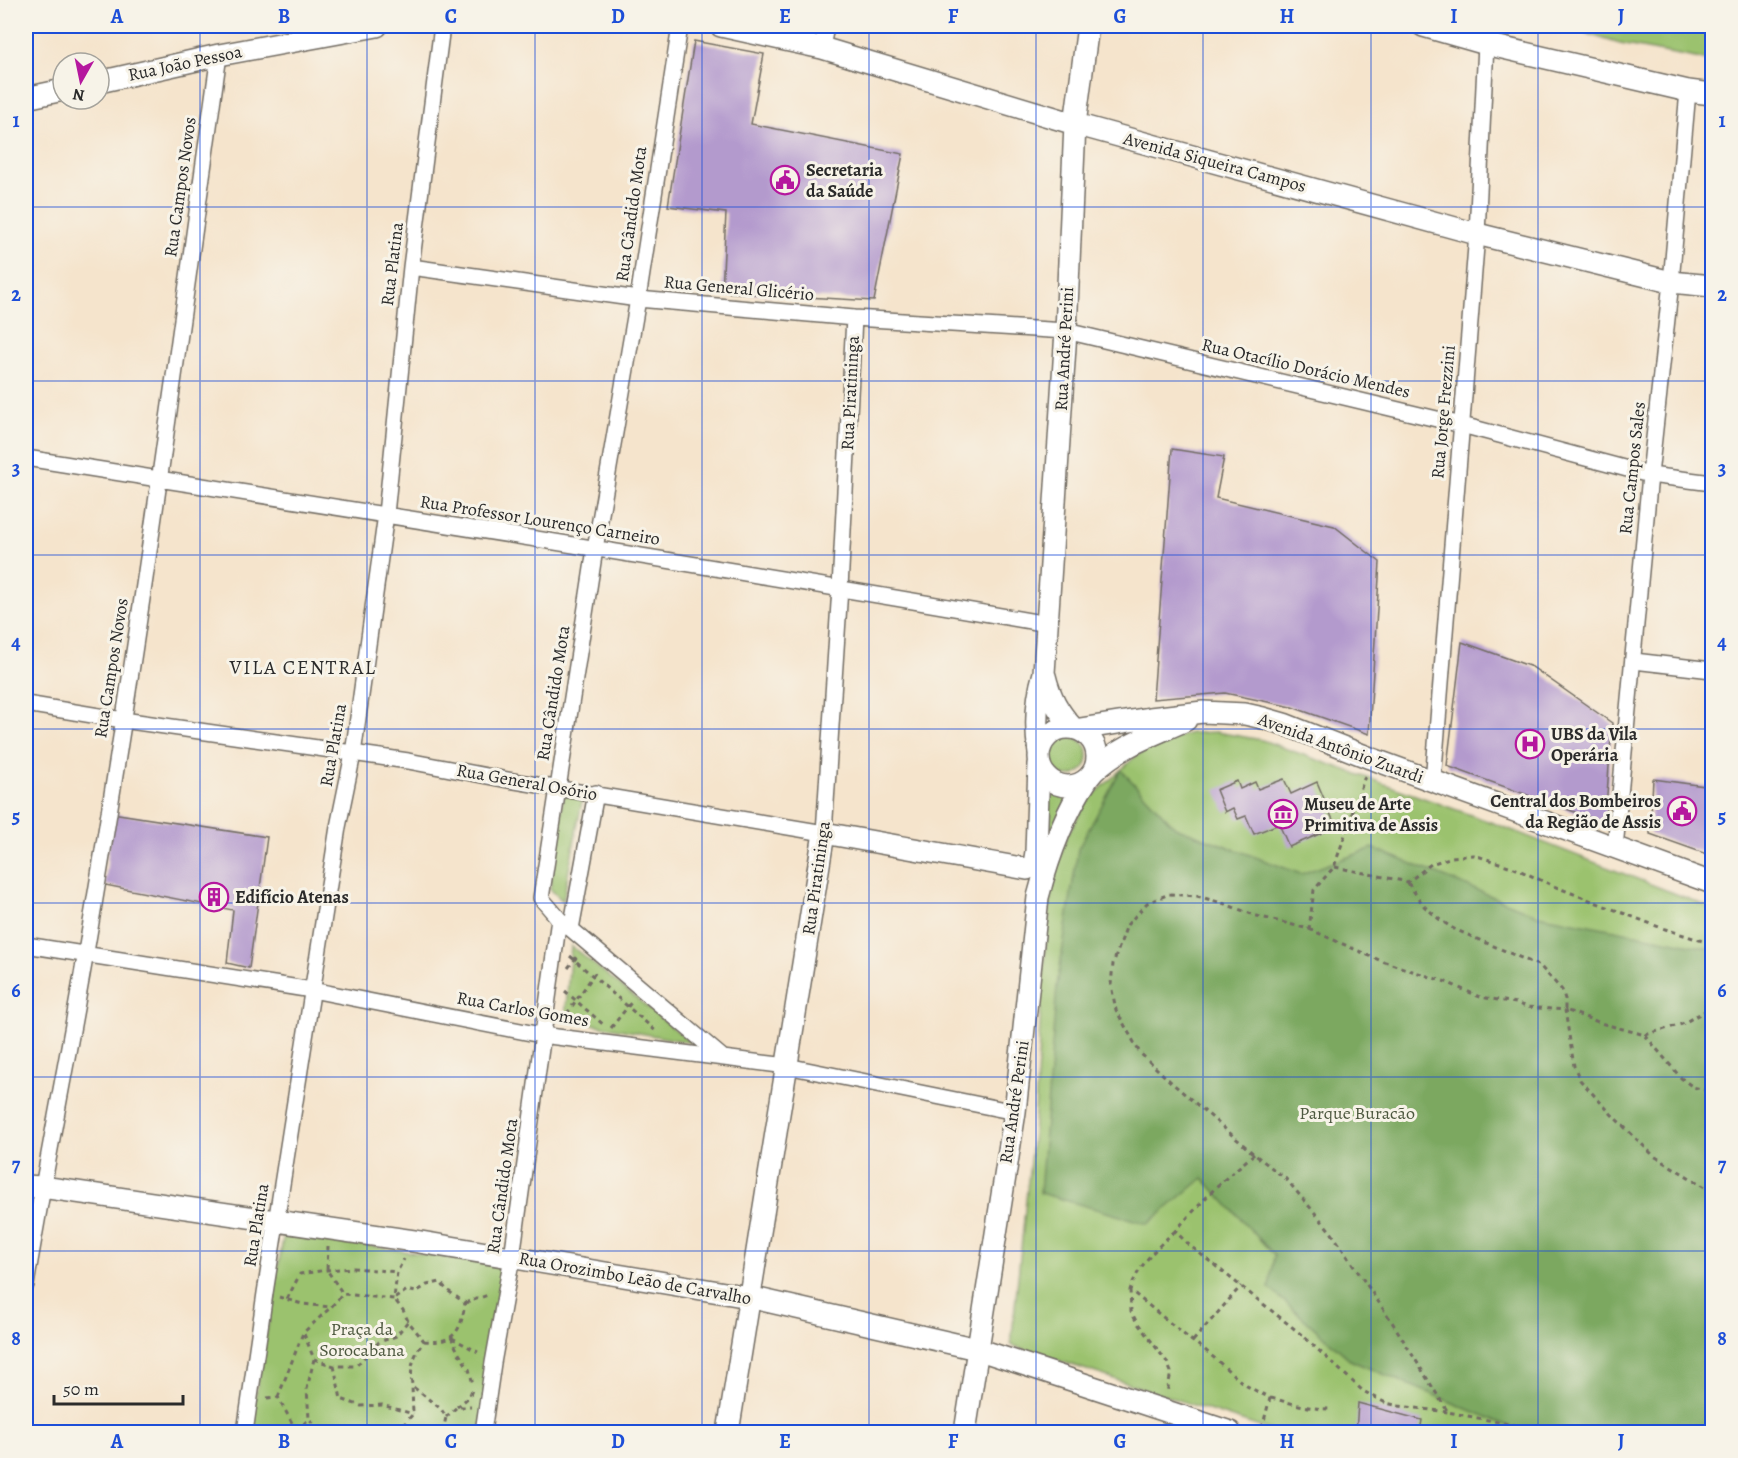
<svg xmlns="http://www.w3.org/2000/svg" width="1738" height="1458" viewBox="0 0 1738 1458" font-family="Alegreya,serif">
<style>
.green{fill:#9bc26e;stroke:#63764c;stroke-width:1.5}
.forest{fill:#7ca861;stroke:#546a46;stroke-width:1.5}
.building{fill:#b39acd}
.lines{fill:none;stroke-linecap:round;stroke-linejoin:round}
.street-casing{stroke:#726c63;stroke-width:18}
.secondary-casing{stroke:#726c63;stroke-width:24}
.path{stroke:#726c63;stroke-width:3;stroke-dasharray:4.5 4.5;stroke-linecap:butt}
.street{stroke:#fff;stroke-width:15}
.secondary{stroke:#fff;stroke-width:21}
.grid{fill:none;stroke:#1d4ed8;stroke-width:1.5;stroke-opacity:0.55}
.labels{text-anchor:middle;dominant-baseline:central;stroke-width:6;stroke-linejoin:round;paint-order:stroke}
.street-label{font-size:18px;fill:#2b2b2b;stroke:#f7f3e8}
.poi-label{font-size:18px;font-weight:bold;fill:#2b2b2b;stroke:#f7f3e8;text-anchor:start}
.park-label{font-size:18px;fill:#4d583f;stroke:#f7f3e8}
.neighbourhood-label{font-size:20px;letter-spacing:1.5px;fill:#2b2b2b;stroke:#f7f3e8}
.neatline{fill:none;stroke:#1d4ed8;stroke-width:2}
.grid-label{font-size:20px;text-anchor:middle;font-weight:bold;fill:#1d4ed8}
</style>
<rect width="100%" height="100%" fill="#f7f3e8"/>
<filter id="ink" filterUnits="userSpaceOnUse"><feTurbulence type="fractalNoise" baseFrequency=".0167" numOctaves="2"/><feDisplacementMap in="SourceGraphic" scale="12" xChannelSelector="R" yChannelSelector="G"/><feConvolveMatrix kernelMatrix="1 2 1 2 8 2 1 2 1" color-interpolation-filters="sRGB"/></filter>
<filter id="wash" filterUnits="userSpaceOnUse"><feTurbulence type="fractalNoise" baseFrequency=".008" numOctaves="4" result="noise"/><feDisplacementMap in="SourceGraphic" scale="24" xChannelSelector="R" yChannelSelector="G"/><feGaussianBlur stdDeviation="1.35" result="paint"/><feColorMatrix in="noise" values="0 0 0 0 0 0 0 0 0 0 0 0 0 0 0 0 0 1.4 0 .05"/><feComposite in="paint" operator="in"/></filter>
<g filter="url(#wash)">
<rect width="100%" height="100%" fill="#f5e4cc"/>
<path class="green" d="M1562,26H1712V61L1620,44Z
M1216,732L1262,740L1496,824L1712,908V1432H1275L1011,1345L1035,1113L1042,989L1052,882L1067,835L1088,800L1137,755L1167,740L1191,733Z
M1048 756a20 20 0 1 1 40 0a20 20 0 1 1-40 0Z
M1043,789L1061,794H1072L1044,848Z
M564,794L583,796L563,901L550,889Z
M571,946L692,1043L565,1019Z
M284,1233L503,1266L480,1432H251L255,1399Z"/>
<path class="forest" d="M1121,770L1175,827L1301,874L1373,848L1538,915L1712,949V1432H1523L1352,1361L1269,1288L1274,1255L1203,1178L1148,1224L1040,1193L1057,986L1078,849Z"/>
<g id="blocks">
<path class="building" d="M694,41L764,54L751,124L903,154L874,301L722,292L726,213L668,206Z
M1172,449L1224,457L1216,498L1334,526L1380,562L1369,734L1292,707L1225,693L1153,699Z
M1462,642L1532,667L1612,723L1605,823L1447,766Z
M1284,779L1291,794L1317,782L1336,827L1289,847L1279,824L1254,834L1246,816L1238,819L1233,808L1225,812L1216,790L1237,781L1240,789L1255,782L1258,789Z
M1653,779L1712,787V856L1650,834Z
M112,813L267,837L249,968L227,963L233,910L105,885Z
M1358,1403L1422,1420L1420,1432H1356Z"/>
</g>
</g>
<g filter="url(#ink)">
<use href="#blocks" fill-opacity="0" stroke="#726c63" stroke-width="1.5"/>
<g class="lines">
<g class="street-casing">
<path id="street" d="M680,26L638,299L595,549L541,898L559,919L571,929L722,1057
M822,48L826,26
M411,267L638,299L854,318L1066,331L1462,425L1650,475L1712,483
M26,458C366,512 707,565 1047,624
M1634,661L1712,670
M26,704L123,720L408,761L508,780L824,833L840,588L854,318
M1433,782L1477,234L1486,44
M1615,848L1650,475L1671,282L1688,91
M571,929L596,793
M26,945L312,990L541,1035L787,1066L1015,1112
M26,1285C44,1174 67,1063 86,952C137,654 177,354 219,55
M245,1432L265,1293L338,827L353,754L386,514L411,267L442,26
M483,1432L493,1363L512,1257L559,919"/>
</g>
<g class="secondary-casing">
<path id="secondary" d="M721,26L822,48L1075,124L1477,234L1671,282L1712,286
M1423,26L1486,44L1688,91L1712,94
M99,82L219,55L377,26
M26,98L63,90
M1045,676C1050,697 1058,711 1072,727
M1039 757a29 29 0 1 1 58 0a29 29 0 1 1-58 0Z
M1080,729L1150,718L1203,712L1245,714L1263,718L1284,724L1370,758L1712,883
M1039,753C1035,726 1036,699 1044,673L1066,331L1075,124L1088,26
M1094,771C1119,746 1154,735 1186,720
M26,1186L42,1187L414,1241L749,1297L977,1349L1230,1432
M728,1432L824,833L1027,869L1034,864L1036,852L1039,764
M965,1432L1015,1112L1038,897C1049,855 1063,816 1087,780"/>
</g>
<path class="path" d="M1365,776L1334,867L1314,890L1309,929L1257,916L1222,903L1197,896L1169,894L1147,903L1127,925L1113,964L1111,985L1116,1010L1140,1053L1172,1083L1254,1154L1286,1179L1331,1232L1392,1322L1448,1412L1548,1432
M1335,867L1408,882L1431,864L1452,857L1474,855L1512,867L1556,887L1659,927L1712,944
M1408,883L1424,906L1439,919L1454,929L1540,966L1562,990L1565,999V1010L1604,1024L1645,1035L1681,1078L1693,1087L1712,1092
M1309,929L1379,960L1446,982L1480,997L1516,1003L1526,1007L1565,1010L1574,1066L1580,1080L1615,1118L1654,1156L1705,1187L1712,1190
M570,956L658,1033
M568,968L579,954
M565,991L605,1026
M562,1021L597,970
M611,1028L633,1000
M1645,1035L1682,1024L1712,1007
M1254,1154L1217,1186L1175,1231L1188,1244L1302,1335L1363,1391L1386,1403L1399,1406L1448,1412
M1175,1231C1156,1248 1138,1266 1130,1290L1192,1341L1204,1349L1245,1385L1270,1398L1261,1432
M328,1246L327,1270L343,1294
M1130,1290L1131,1311L1136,1321L1167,1362L1171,1372L1167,1393
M279,1297L302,1304L331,1307L343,1294L394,1299L397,1272L404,1259
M287,1299L300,1274L327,1270L354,1268L397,1272
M465,1303L488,1295
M304,1334L314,1359L307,1389L309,1419
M451,1337L458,1352L469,1369L473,1384
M452,1338L478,1352
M424,1341C455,1344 461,1331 465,1303L447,1290L440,1282L427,1285L416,1292L407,1290L394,1299L403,1310L408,1321L424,1341C413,1356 410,1367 412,1386L441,1409L446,1417L443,1432
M1193,1341L1241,1286
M314,1359L334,1366H356L379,1342L396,1336L408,1321
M334,1366L341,1399L361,1406L382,1405L413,1414
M278,1397L303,1333L331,1307
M267,1398L278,1397L297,1432
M1271,1398C1291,1403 1310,1409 1331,1409
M457,1407L469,1397L472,1390
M446,1417L457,1407H471
M297,1430L309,1419L321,1430L329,1432
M397,1432L413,1414L412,1386"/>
<use href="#street" class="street"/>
<use href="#secondary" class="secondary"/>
</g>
</g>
<path class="grid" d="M200,26V1432M367,26V1432M535,26V1432M702,26V1432M869,26V1432M1036,26V1432M1203,26V1432M1371,26V1432M1538,26V1432M26,207H1712M26,381H1712M26,555H1712M26,729H1712M26,903H1712M26,1077H1712M26,1251H1712"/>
<defs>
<g id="civic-ring" transform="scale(1.5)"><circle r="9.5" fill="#f7f3e8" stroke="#b5179e" stroke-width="1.5"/><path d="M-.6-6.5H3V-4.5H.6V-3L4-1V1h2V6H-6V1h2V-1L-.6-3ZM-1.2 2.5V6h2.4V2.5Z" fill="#b5179e"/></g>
<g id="hospital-ring" transform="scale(1.5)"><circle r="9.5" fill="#f7f3e8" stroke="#b5179e" stroke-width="1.5"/><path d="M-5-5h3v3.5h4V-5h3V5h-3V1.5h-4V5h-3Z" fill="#b5179e"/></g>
<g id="museum-ring" transform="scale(1.5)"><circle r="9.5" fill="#f7f3e8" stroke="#b5179e" stroke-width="1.5"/><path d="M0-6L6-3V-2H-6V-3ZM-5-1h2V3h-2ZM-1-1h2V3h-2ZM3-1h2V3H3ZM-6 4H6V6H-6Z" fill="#b5179e"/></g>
<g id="building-ring" transform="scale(1.5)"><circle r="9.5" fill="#f7f3e8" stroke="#b5179e" stroke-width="1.5"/><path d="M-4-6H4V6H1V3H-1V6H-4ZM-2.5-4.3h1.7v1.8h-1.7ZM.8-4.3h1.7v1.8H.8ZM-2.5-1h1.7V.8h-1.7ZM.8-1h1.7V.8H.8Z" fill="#b5179e"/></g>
</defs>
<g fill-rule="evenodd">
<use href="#civic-ring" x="785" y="180"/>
<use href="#hospital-ring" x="1530" y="744"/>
<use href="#civic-ring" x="1682" y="811"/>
<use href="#museum-ring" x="1283" y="814"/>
<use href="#building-ring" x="214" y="897"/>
</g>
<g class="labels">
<g class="street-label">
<text transform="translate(185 63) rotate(-12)">Rua João Pessoa</text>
<text transform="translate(1215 162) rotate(15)">Avenida Siqueira Campos</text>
<text transform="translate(180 187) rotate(-82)">Rua Campos Novos</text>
<text transform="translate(631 214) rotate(-82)">Rua Cândido Mota</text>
<text transform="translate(392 264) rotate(-83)">Rua Platina</text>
<text transform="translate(739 288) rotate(5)">Rua General Glicério</text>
<text transform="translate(1064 349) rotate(-87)">Rua André Perini</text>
<text transform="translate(1306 368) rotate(13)">Rua Otacílio Dorácio Mendes</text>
<text transform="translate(850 393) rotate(-87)">Rua Piratininga</text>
<text transform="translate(1443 412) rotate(-85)">Rua Jorge Frezzini</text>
<text transform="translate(1632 468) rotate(-84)">Rua Campos Sales</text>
<text transform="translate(540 520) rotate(9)">Rua Professor Lourenço Carneiro</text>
<text transform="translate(111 668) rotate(-81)">Rua Campos Novos</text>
<text transform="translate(553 693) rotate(-81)">Rua Cândido Mota</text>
<text transform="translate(333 745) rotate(-80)">Rua Platina</text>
<text transform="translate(1341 748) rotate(20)">Avenida Antônio Zuardi</text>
<text transform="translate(527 782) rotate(10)">Rua General Osório</text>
<text transform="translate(816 878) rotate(-82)">Rua Piratininga</text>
<text transform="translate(523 1009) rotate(10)">Rua Carlos Gomes</text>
<text transform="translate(1014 1102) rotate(-82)">Rua André Perini</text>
<text transform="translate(502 1186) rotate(-82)">Rua Cândido Mota</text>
<text transform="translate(256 1225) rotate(-81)">Rua Platina</text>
<text transform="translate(635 1278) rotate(10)">Rua Orozimbo Leão de Carvalho</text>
</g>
<g class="poi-label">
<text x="806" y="170">Secretaria<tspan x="806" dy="21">da Saúde</tspan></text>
<text x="1551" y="734">UBS da Vila<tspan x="1551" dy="21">Operária</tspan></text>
<text x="1661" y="801" text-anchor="end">Central dos Bombeiros<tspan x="1661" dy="21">da Região de Assis</tspan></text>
<text x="1304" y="804">Museu de Arte<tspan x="1304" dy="21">Primitiva de Assis</tspan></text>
<text x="235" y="897">Edifício Atenas</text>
</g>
<g class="park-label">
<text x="1357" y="1113">Parque Buracão</text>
<text x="362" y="1329">Praça da<tspan x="362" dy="21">Sorocabana</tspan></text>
</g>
<g class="neighbourhood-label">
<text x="303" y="667">VILA CENTRAL</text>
</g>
</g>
<rect width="1738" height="1458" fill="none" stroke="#f7f3e8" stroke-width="66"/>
<g transform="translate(81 81) rotate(189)"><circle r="28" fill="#f7f3e8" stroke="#a5a39c" stroke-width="1.5"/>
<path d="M0-4.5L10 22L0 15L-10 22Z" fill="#b5179e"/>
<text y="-9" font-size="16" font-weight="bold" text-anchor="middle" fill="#2b2b2b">N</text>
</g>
<path d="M54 1395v9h129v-9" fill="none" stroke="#2b2b2b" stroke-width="3"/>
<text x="63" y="1395" font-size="18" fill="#2b2b2b" stroke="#f7f3e8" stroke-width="4.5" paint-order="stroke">50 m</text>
<rect x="33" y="33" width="1672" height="1392" class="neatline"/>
<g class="grid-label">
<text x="117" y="23">A</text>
<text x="284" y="23">B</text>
<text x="451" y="23">C</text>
<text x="618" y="23">D</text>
<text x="785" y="23">E</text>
<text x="953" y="23">F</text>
<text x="1120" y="23">G</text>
<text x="1287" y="23">H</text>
<text x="1454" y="23">I</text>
<text x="1621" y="23">J</text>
<text x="16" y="127">1</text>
<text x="1722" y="127">1</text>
<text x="16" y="301">2</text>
<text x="1722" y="301">2</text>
<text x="16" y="475">3</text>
<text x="1722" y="475">3</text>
<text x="16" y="649">4</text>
<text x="1722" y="649">4</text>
<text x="16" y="823">5</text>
<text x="1722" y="823">5</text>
<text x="16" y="997">6</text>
<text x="1722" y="997">6</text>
<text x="16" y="1171">7</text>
<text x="1722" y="1171">7</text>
<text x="16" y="1345">8</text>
<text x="1722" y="1345">8</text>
<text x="117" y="1448">A</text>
<text x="284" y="1448">B</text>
<text x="451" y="1448">C</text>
<text x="618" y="1448">D</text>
<text x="785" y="1448">E</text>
<text x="953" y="1448">F</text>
<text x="1120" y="1448">G</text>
<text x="1287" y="1448">H</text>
<text x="1454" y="1448">I</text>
<text x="1621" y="1448">J</text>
</g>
</svg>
